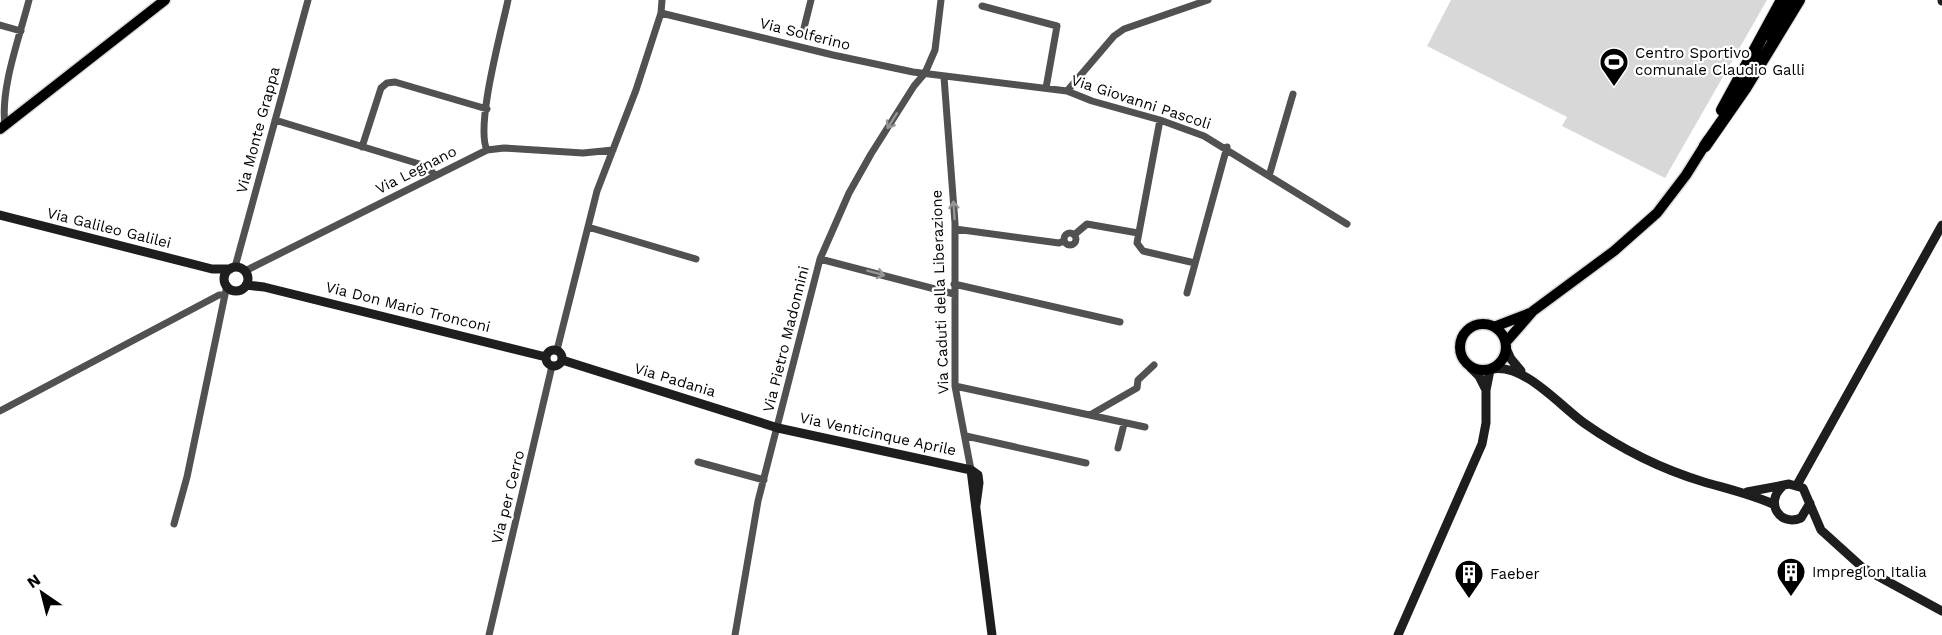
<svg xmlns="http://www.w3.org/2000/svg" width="1942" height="635" viewBox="0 0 1942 635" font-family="'Work Sans',sans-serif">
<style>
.green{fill:#d8d8d8}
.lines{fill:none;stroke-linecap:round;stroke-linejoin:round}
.primary-casing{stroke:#dbdbdb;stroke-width:13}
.highway-casing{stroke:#dbdbdb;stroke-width:14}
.street{stroke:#515151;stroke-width:7}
.secondary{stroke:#1e1e1e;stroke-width:9}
.primary{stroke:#000;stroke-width:10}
.highway{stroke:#000;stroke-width:12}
.oneway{stroke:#979797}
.labels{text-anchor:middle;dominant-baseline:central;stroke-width:4.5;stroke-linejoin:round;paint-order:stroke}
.street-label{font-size:15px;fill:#000;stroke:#fff}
.poi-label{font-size:15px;fill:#000;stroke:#fff;text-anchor:start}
</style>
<rect width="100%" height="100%" fill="#fff"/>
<path class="green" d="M1451,0H1767L1665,178L1562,126L1567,117L1427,46Z"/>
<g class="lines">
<g class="primary-casing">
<path id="primary" d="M1769,36L1790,0
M0,129L165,0
M1460 347a23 23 0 1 1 46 0a23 23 0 1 1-46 0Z
M1494,327L1530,313
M1506,342L1533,311L1614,251L1657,213L1686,175L1708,140"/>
</g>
<g class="highway-casing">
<path id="highway" d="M1722,110L1782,0
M1705,146L1746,87L1799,0"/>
</g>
<path class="street" d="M982,6L1057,26L1046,88
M661,13L833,55L913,72L1067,91L1092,101L1160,120L1204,136L1347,224
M0,25L21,31
M804,28L811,0
M944,77L955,223V386L971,470
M1067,91L1114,36L1124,29L1208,0
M275,120L426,166L435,175
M1160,120L1137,243L1143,251L1195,263
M5,125C0,88 20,36 29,0
M362,147L381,88L387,83L395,82L487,109
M487,150C475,126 502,29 508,0
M1269,176L1293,94
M588,227L696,259
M955,229L1059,243L1064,241
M1064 239a6 6 0 1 1 12 0a6 6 0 1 1-12 0Z
M1074,235L1087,224L1138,233
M820,259L954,294
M235,267L308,0
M245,271L487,150L504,148L583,153L613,150
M954,284L1120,322
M1187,293L1227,147
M557,350L597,191L636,90L661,13L662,0
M955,386L1145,427
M0,411L219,295H224
M1090,415L1137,388L1138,380L1154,365
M966,436L1086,463
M1118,448L1124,424
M698,462L764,480
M174,524L187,477L227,285
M489,635L552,366
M735,635L758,501L820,259L849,193L871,154L914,86L925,73L935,50L941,0"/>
<path class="secondary" d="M1942,0V1
M0,215L212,269H230
M224 279a12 12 0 1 1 24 0a12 12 0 1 1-24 0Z
M246,285L264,287L546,357
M1506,348L1511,359L1521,371
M546 358a8 8 0 1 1 16 0a8 8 0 1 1-16 0Z
M562,360L778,428L971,470L978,475L979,483L976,505
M1471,368L1479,376L1486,390L1490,370
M1492,369C1524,363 1559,405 1584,423C1621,449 1661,469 1704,482C1728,489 1750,494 1773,504
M971,470L992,635
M1797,485L1942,225
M1782,487C1765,502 1779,527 1801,518L1810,503
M1747,492L1789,484L1803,488L1821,530L1863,568L1942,611
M1398,635L1482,444L1486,423V390"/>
<use href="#primary" class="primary"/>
<use href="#highway" class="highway"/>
</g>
<defs><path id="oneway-shaft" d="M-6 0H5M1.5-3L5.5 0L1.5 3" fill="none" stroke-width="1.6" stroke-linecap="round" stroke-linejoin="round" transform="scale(1.5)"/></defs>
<g class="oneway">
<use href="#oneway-shaft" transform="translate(892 121) rotate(122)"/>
<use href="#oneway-shaft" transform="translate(954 210) rotate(-94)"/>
<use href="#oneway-shaft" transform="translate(876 273) rotate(15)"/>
</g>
<defs>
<g id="stadium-pin" transform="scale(1.5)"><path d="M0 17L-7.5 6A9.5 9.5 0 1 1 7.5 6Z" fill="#000" stroke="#fff"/><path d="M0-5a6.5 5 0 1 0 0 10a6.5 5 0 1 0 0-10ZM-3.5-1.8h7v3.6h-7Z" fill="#fff"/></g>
<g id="building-pin" transform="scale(1.5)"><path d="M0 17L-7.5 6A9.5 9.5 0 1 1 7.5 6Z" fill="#000" stroke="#fff"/><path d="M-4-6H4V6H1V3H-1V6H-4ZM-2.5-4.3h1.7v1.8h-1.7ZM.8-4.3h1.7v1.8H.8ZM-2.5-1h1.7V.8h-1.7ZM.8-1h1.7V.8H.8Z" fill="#fff"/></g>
</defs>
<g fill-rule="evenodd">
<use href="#stadium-pin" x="1614" y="62"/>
<use href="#building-pin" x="1791" y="572"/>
<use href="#building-pin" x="1469" y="574"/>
</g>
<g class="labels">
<g class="street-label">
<text transform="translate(805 34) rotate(14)">Via Solferino</text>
<text transform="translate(1141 102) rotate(18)">Via Giovanni Pascoli</text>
<text transform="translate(258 130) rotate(-75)">Via Monte Grappa</text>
<text transform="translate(416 170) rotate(-27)">Via Legnano</text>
<text transform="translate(109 228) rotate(14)">Via Galileo Galilei</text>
<text transform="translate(940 292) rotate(-92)">Via Caduti della Liberazione</text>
<text transform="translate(408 307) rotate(14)">Via Don Mario Tronconi</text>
<text transform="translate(786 339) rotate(-76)">Via Pietro Madonnini</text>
<text transform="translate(675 380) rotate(17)">Via Padania</text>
<text transform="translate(878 434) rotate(12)">Via Venticinque Aprile</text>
<text transform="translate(508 497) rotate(-76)">Via per Cerro</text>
</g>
<g class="poi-label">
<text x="1635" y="53">Centro Sportivo<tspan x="1635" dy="17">comunale Claudio Galli</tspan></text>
<text x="1812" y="572">Impreglon Italia</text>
<text x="1490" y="574">Faeber</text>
</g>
</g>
<g transform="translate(42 593) rotate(325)" stroke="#ffffff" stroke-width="4.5" paint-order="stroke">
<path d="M0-4.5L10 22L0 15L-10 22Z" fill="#000000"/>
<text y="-9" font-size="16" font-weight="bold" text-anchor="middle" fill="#000000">N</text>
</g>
</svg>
